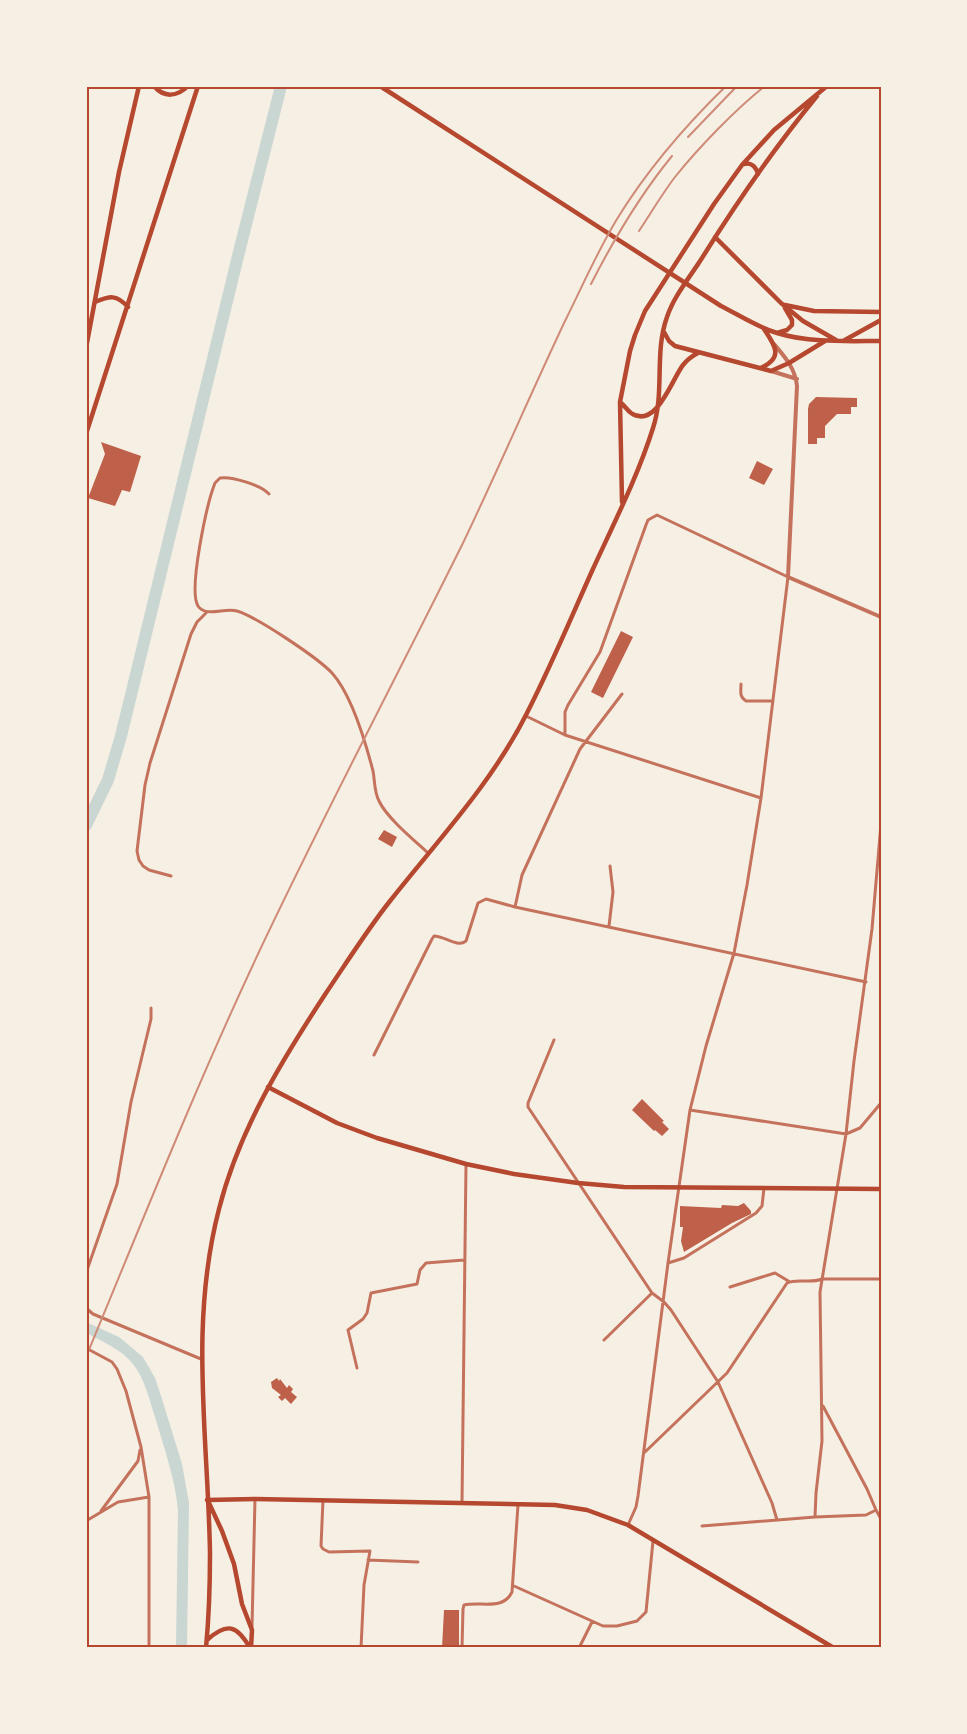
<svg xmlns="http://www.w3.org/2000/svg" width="967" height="1734" viewBox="0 0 967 1734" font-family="'Exo 2',sans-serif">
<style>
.water{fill:#c9d6d2}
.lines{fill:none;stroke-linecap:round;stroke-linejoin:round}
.stream{stroke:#c9d6d2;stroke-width:2}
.river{stroke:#c9d6d2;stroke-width:12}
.building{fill:#bf614a}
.minor{stroke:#c5725c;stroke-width:3}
.tertiary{stroke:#c5725c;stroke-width:4}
.secondary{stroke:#b5482f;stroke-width:4.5}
.primary{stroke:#b5482f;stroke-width:4.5}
.rail{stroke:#cf8b77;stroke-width:2}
.neatline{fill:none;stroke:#b5482f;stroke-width:2}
</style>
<rect width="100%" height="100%" fill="#f6efe4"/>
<path class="water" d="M86,1322L119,1337L143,1357L155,1378L161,1396L182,1464L189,1503L187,1648H176L178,1510C175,1478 164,1448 155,1417C149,1399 145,1379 133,1364C121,1349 103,1342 86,1333Z"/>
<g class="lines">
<path class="stream" d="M86,820H88"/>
<path class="river" d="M86,825L108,780L121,736L239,252L281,86"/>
</g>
<path class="building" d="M816,397L857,398V407H851V414H837L825,426V438H817V444H808V409L809,404Z
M101,442L141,456L130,492L122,490L115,506L88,498L105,454Z
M757,461L773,469L764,485L749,478Z
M621,631L633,637L603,698L591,692Z
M384,830L397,837L392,847L378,839Z
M642,1099L664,1121L662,1122L669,1129L662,1136L655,1130L654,1131L632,1110Z
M744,1203L751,1211V1214L732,1223L684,1252L681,1241L683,1227H680V1206L721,1208L722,1205L738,1206Z
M277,1378L279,1381L280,1379L287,1388L289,1385L293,1389L291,1392L297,1397L291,1404L285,1398L282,1401L278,1397L281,1395L272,1388L271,1382Z
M444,1610H459V1648H442Z"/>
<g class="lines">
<path class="minor" d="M269,494C261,485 231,476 220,478L215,483C207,503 188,590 198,606C206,618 225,607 237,611C257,617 318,658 332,673C351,694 366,744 373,771C375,781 374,792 379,801C387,818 414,840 428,853
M741,684C741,691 739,697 746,701H773
M526,716L565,735L761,798
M565,735V712L568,705L600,652L646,525L648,520L657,515L788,577L761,798L747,885L734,953L706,1046L690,1110L668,1263L638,1496L636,1507L628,1525
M171,876L149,870L143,866L139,860L137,851L145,785L150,763L191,634L197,622L206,613
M515,907L522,875L580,749L622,694
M609,926L613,892L610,866
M554,1040L528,1103V1107L652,1293L664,1302L671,1310L718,1382L772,1503L777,1520
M374,1055L432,939L434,936C445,936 457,948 466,941L478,903L486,899L515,907L866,982
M690,1110L846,1134L860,1128L881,1103
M668,1263L684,1258L756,1213L762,1206L764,1188
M86,1273L117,1184L131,1102L151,1019V1008
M730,1287L775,1273L790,1282
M86,1308L93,1314L201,1359
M604,1340L652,1293
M86,1348L112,1362L117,1369L126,1391L141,1447L149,1497V1648
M357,1368L348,1330L363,1319L367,1313L371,1293L417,1284L420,1270L426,1263L464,1260
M823,1406L867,1489L876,1510
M645,1452L727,1373L787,1283C798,1278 810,1284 822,1279H881
M323,1500L321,1546L323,1549L329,1552L370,1551L364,1585L361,1648
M462,1503L466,1164
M101,1511L138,1461L140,1450
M815,1517L816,1493L822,1441L820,1292L846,1134L854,1061L872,929L881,824
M86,1521L118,1502L149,1497
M702,1526L815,1517L866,1515L876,1510L881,1519
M368,1560L418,1562
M514,1586L603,1626H617L637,1621L646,1612L653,1541
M252,1627L255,1499
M462,1648L463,1609L464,1605C481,1601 503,1611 512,1592L518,1505
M579,1648L592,1622"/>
<path class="tertiary" d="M774,344C785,357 795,368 797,386L788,577L881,617
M771,371L797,379"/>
<path class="secondary" d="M268,1087L337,1123L377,1138L466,1164L514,1174L578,1183L624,1187L881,1189
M207,1500L255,1499L555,1505L587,1510L628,1525L834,1648"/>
<path class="primary" d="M154,86C164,98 177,97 188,86
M380,86L721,306C739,315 757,327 777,333C809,343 847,341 881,341
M744,164C751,162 756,167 758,174
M715,237L781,303L803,321L836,340
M95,302C110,296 116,294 128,307
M785,305L814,311L881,312
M664,332L669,341L675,346L771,371L789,363L825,341
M777,333L787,330L792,325V320L785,308
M843,341L881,320
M86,348L119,172L139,86
M761,368C784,357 775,346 764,329
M620,402C624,405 627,410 631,413C656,430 672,379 683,365C687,360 692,356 698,353
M86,434L198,86
M622,502L620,402L630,351L635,335L645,311L714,204L742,165L774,130L827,86
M209,1503L222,1531L234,1564L242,1604L252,1630L251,1648
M207,1640C227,1622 237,1625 250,1648
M206,1648C209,1616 210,1585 210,1553C208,1436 189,1324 219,1209C239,1130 282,1060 326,993C347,962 367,930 390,901C438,840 492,783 527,713C551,666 571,618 592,571C613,525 638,476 653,428C665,392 654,353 667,317C674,296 690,277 702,258C737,202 775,147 817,96"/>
<path class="rail" d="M688,137L737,86
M639,231C651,213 662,194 675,177C699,147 735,110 765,86
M591,284C614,239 640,195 672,156
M86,1357C142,1222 196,1086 258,954C323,816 395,680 463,543C498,470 530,395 565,321C582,287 597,252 617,219C647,170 685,126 726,86"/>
</g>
<rect width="967" height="1734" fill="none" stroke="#f6efe4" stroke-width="175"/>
<rect x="88" y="88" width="792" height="1558" class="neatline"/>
</svg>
